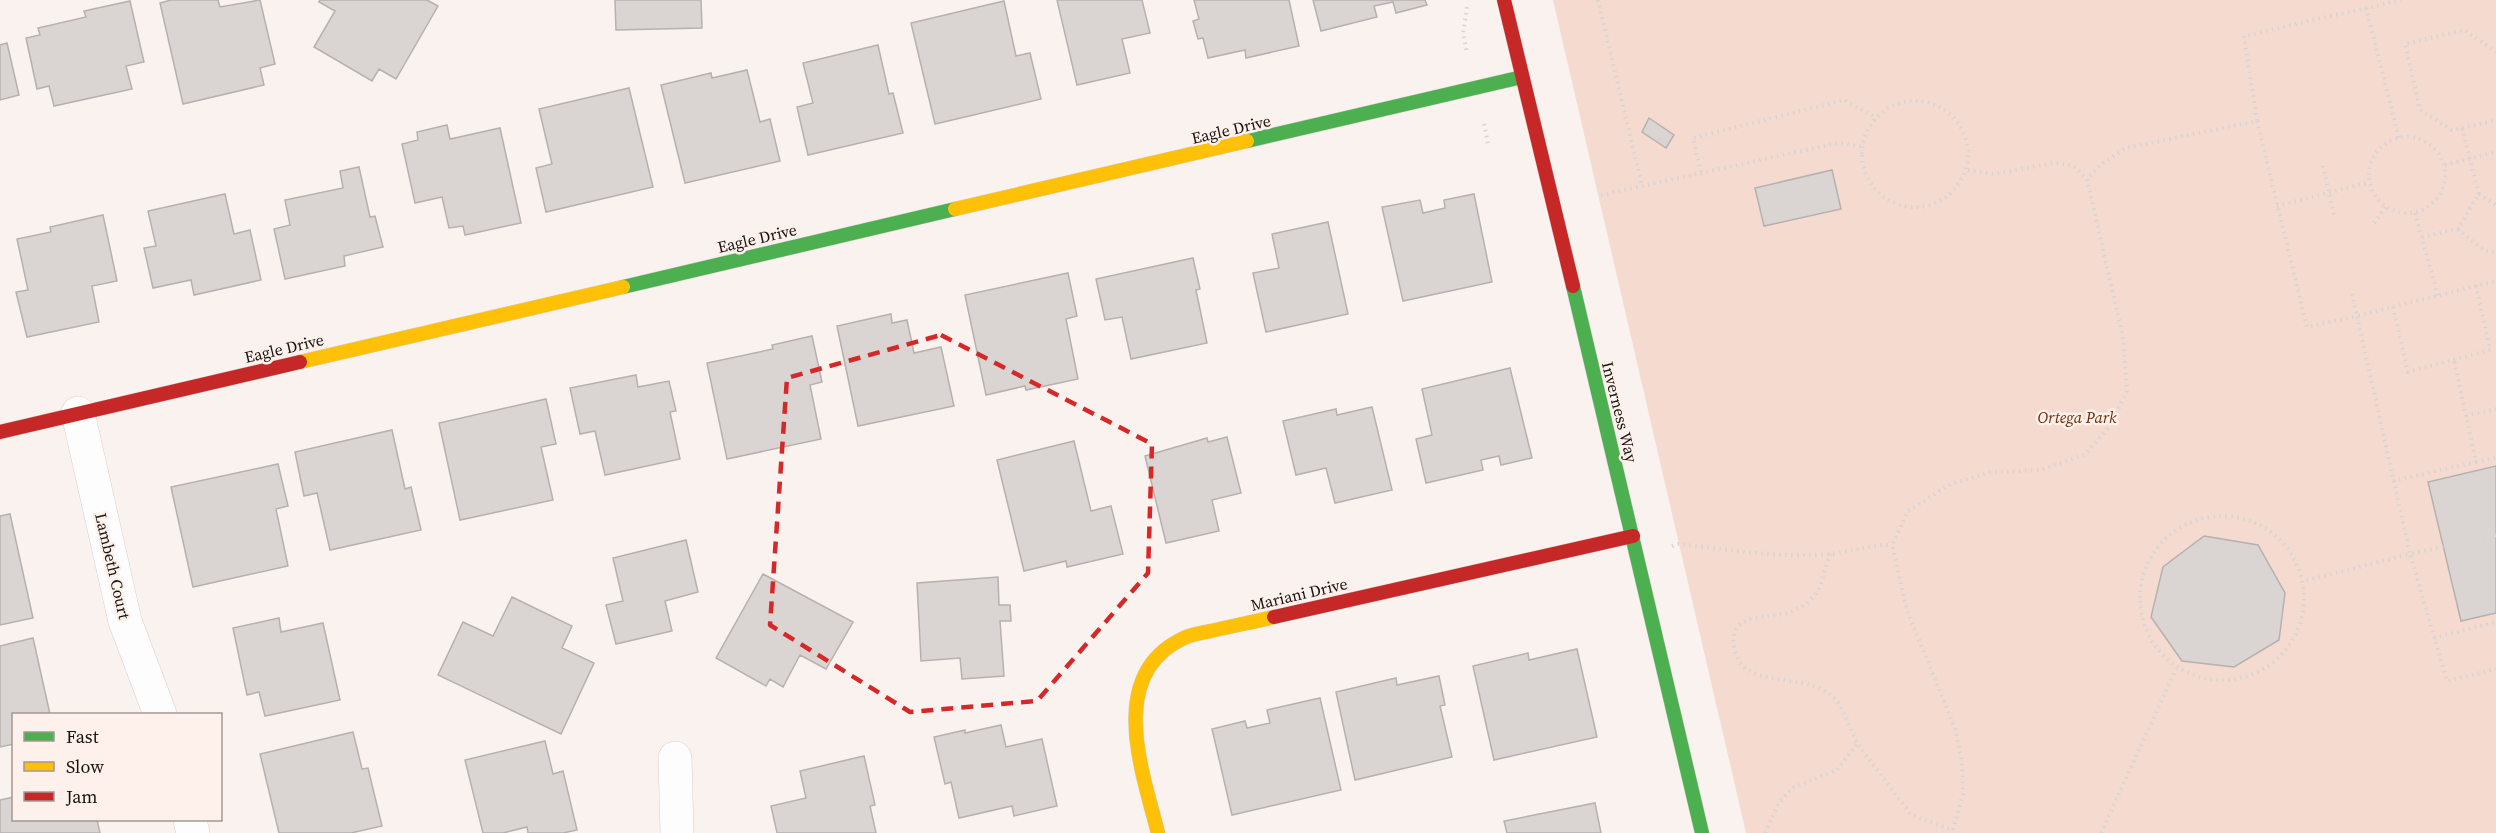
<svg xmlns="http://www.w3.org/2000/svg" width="2496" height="833" viewBox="0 0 2496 833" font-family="'Source Serif 4',serif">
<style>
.green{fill:#f4dacf}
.building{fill:#dad4d2;stroke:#b6b1af;stroke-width:1.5}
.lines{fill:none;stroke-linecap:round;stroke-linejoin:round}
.street-casing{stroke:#d6d0cd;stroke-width:34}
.fast-casing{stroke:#d6d0cd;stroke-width:15}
.slow-casing{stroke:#d6d0cd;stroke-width:15}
.jam-casing{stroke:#d6d0cd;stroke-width:15}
.path{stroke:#d6d4d4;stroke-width:4;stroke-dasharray:1.5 4.5;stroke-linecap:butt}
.street{stroke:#fefdfd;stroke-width:33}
.fast{stroke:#4caf50;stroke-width:14}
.slow{stroke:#ffc107;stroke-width:14}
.jam{stroke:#c62828;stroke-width:14}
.marked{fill:none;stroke:#d62828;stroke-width:4.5;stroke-dasharray:12 8;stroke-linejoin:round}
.labels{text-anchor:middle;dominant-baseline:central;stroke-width:5;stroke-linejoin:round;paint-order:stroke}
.street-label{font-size:16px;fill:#171311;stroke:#fef1eb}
.park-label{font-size:16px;font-style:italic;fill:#702900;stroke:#fef1eb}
</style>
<rect width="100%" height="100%" fill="#faf2ef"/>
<path class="green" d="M1553,0H2496V833H1746Z"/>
<path class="building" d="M171,0H218L220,7L260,0L275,64L260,68L264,85L183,104L160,3Z
M320,0H427L438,6L396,79L379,69L372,81L314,47L335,11L319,2Z
M615,0H701L702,28L616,30Z
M1057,0H1142L1150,33L1122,39L1130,73L1077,85Z
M1194,0H1289L1299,46L1246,58L1245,50L1208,58L1203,38L1198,39L1193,21L1199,19Z
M1313,0H1425L1427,5L1396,13L1393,2L1374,6L1377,17L1321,31Z
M130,1L144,62L126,66L132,89L54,106L49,86L37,89L26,38L40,35L38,28L86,17L84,11Z
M1004,1L1016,56L1030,53L1041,99L935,124L911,23Z
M7,43L19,95L0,100V45Z
M878,45L889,94L893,93L903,133L808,155L797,107L813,103L803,63Z
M747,70L760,122L770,119L780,161L685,183L661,85L711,73L712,78Z
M629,88L653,187L546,212L536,168L552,164L539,109Z
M1649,118L1674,135L1666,148L1642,132Z
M447,125L450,139L500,128L521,223L465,235L463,226L449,228L442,197L415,203L402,144L418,140L417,132Z
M359,167L370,217L375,216L383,247L344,256L345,266L285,279L274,229L290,225L285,200L343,188L340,171Z
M1832,170L1841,209L1764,226L1755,188Z
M225,194L234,234L250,230L261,280L194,295L191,280L153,288L144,248L156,246L148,211Z
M1474,194L1492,282L1403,301L1382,207L1420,200L1423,213L1445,208L1444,200Z
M103,215L117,281L92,286L99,322L27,337L16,292L28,290L17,239L51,232L50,227Z
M1328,222L1348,314L1266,332L1253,273L1279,268L1272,234Z
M1193,258L1200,289L1196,290L1207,343L1131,359L1122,317L1105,320L1096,279Z
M1068,273L1077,316L1066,319L1078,379L1026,390L1025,386L986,395L965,295Z
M891,314L892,323L907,320L914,353L941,347L954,406L858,426L837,326Z
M812,336L822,382L810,385L821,439L727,459L707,363L773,349L772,345Z
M1510,368L1532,458L1501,465L1499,456L1481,460L1483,470L1426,483L1416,439L1432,435L1422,389Z
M636,375L638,387L669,381L676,411L670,412L680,459L605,475L595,431L580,434L570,388Z
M546,399L556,444L541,447L553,500L460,520L439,423Z
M1372,407L1392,490L1335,503L1326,468L1296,475L1283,421L1336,409L1337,415Z
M392,430L405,489L411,487L421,530L330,550L317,493L304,496L295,452Z
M1227,437L1241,493L1212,500L1219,531L1166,543L1145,456L1207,438L1208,442Z
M1074,441L1091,511L1111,506L1123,554L1067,567L1066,561L1024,571L997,460Z
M278,464L288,506L276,509L288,566L193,587L171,487Z
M2496,466V613L2461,621L2428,482Z
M10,514L33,618L0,625V516Z
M2204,536L2258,545L2285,593L2279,640L2234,667L2182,661L2151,617L2163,567Z
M686,540L698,592L665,601L672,631L616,644L606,605L623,601L613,558Z
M763,574L853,622L826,669L800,655L783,687L770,679L766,686L716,658Z
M998,577L999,605H1010L1011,621H1000L1004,676L962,679L960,658L921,661L917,583Z
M512,597L572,626L562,648L594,663L561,734L438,675L463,622L493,636Z
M279,618L281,632L323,623L340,700L265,716L259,692L247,695L233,628Z
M33,638L50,714H14V744L0,747V646Z
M1577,649L1597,737L1494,760L1473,666L1528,653L1529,660Z
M1439,676L1445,705L1440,706L1452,757L1355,780L1336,692L1396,678L1397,685Z
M1320,698L1341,790L1232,815L1212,729L1245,721L1247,728L1270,723L1267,710Z
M1001,725L1006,747L1042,739L1057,806L1014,816L1012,806L959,818L951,782L945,784L934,737L965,730V733Z
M353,732L362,769L368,768L382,826L351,833H279L260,754Z
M545,741L553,774L563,771L577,830L563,833H528L527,827L503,833H483L465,760Z
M864,756L875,805L870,806L876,833H777L771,806L806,798L800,771Z
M14,797V820H97L100,833H0V800Z
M1595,803L1601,833H1507L1504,821Z"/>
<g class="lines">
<g class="street-casing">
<path id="street" d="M78,413L125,621L160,714
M675,758L677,833
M190,820L193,833"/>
</g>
<g class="fast-casing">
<path id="fast" d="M1247,141L1522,77
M1573,286L1702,833
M623,287L955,209"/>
</g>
<g class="slow-casing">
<path id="slow" d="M955,209L1247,141
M300,362L623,287
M1158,833C1142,770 1106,674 1184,638C1192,634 1202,633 1211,631C1232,626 1253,622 1274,617"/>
</g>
<g class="jam-casing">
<path id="jam" d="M1504,0L1573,286
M0,432L300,362
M1274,617L1633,536"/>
</g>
<path class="path" d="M1598,0L1642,186
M1467,7L1463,34L1467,52
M2366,8L2399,138
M1862 154a53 53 0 1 1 106 0a53 53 0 1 1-106 0Z
M2257,121L2307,327L2357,316L2410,554L2304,581
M1484,124L1488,143
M2462,128L2496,120
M2369 175a38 38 0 1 1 76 0a38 38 0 1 1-76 0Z
M2445,165L2496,152
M2323,166L2334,215
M1968,170L1994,174L2054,163L2072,165L2087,179
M1701,172L1693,138L1844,100L1877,118
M2479,194L2496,205
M1601,195L1838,143L1863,147
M2277,206L2370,182
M2415,213L2438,296
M2374,223L2386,206
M2458,229L2483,250L2496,253
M2422,237L2458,229L2479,194L2462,128L2452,130L2420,110L2405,44L2464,30L2496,52
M2352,294L2357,316L2496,281
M2393,307L2408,372L2490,350L2476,286
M2466,416L2496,409
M2476,462L2496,458
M2393,481L2476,462L2454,360
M2140 598a82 82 0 1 1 164 0a82 82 0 1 1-164 0Z
M2496,535L2410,554L2447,681L2496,669
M1672,546L1678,544C1727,549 1784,559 1832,554C1853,551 1871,545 1892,545
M1831,554C1823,568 1824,588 1811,599C1805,606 1796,610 1787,613C1766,619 1729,612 1734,647C1735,655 1740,666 1748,670C1774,685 1811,676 1834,698C1845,709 1850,730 1857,743
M2434,638L2496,622
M1765,833L1778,804L1792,788L1837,770L1857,743L1911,815L1953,830L1963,794L1962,761L1955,728L1907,611L1892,545L1908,511L1951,484L1992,472L2040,470L2084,455L2110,426L2127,391L2123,337L2087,179L2100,165L2126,148L2257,121L2244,36L2401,0
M2101,833L2176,669"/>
<use href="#street" class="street"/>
<use href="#fast" class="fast"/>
<use href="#slow" class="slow"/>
<use href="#jam" class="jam"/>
</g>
<path class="marked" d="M941,335L1152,444L1148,573L1037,701L910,712L770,625L787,378Z"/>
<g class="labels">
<g class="street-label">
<text transform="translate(1231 129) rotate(-13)">Eagle Drive</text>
<text transform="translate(757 238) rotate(-13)">Eagle Drive</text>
<text transform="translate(284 348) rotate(-13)">Eagle Drive</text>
<text transform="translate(1620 412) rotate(76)">Inverness Way</text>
<text transform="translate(113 566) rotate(77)">Lambeth Court</text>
<text transform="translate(1299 594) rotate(-13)">Mariani Drive</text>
</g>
<g class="park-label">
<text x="2077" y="417">Ortega Park</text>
</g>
</g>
<rect x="12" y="713" width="210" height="108" fill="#fef1eb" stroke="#a29894" stroke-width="1.5"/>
<rect x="24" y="732" width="30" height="9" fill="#4caf50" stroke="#a29894" stroke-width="1.5"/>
<text x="66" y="743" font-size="18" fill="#171311">Fast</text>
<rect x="24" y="762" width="30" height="9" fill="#ffc107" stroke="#a29894" stroke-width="1.5"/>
<text x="66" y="773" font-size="18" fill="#171311">Slow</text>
<rect x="24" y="792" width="30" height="9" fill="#c62828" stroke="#a29894" stroke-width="1.5"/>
<text x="66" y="803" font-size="18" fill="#171311">Jam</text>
</svg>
